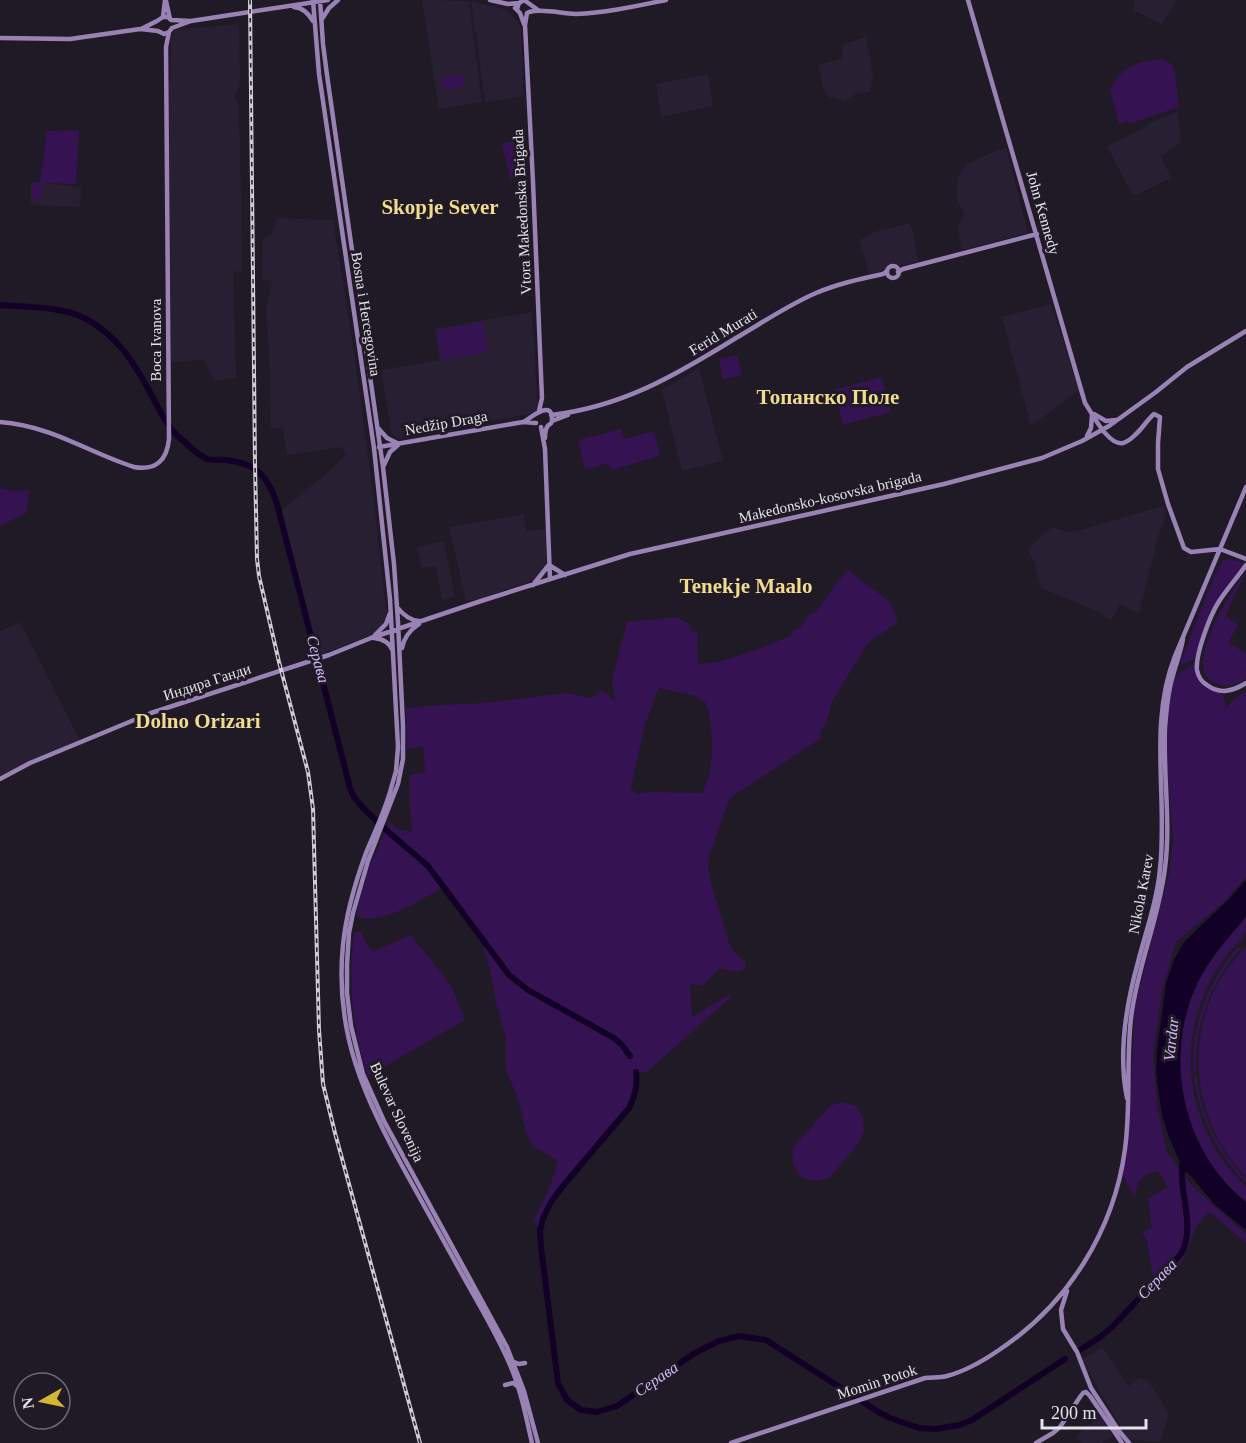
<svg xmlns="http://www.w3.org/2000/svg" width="1246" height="1443" viewBox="0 0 1246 1443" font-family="'Times New Roman',serif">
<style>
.built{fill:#282032}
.green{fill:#351352;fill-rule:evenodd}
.water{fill:#130026}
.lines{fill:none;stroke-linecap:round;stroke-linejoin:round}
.river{stroke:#130026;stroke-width:6}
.secondary{stroke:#9983b4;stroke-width:4.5}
.rail-casing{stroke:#d0ccd5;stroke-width:4}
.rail{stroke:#1f1a25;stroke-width:1.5;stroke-dasharray:4.5;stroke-linecap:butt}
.labels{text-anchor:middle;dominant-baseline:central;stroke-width:6;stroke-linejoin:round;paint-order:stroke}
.street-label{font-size:15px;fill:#e6e2eb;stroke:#1f1a25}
.water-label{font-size:16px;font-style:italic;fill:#d3b9f3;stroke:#1f1a25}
.district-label{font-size:21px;font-weight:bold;fill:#f0dc8e;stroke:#1f1a25}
</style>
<rect width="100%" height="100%" fill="#1f1a25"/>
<path class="built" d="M422,0L469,1L482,102L439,109Z
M1135,0H1176L1162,24L1133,10Z
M471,1L507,10L517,21L521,29L524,96L485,102Z
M239,24L240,85L234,98L238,101L240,144L242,271L233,272L236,378L215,381L203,359L171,363L169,82H171V40L174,30Z
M866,37L873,75L870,92L857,93L844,102L835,97L830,98L826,94L823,87L818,65L841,59L844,44Z
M708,74L713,106L661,117L656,84Z
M1178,112L1181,142L1161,156L1171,178L1136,195L1132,194L1107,146L1148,126L1147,124Z
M1006,148L1028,233L961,250L958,224L964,215L957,199V182L959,174L968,164L993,152Z
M31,182L81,187L80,207L31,205Z
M277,218L333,220L352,339L372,484L386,611L385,622L377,633L319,655L281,511L335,466L346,454L341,447L287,455L283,428H271L270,372L266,309L272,281L262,279L263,239L271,235Z
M910,223L913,233L918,261L869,274L860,240L874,232Z
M1051,304L1079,390L1031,426L1002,317Z
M532,312L538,409L534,413L454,428L403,439H398L392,434L381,370L440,360L435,329Z
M699,368L723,461L682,471L662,390Z
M1163,506L1166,516L1160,531L1139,613L1120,604L1111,621L1097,611L1041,588L1036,567L1028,549L1052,527L1068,532L1081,530Z
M524,514L526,531L546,529V568L537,579L475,600L466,601L449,527Z
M444,541L455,597L442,600L436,566L422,568L416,547Z
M20,622L80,741L0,778V631Z
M1102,1347L1129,1386L1140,1378L1148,1381L1169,1413L1161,1441L1155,1442L1129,1439L1126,1436L1082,1360Z
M1101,1417L1113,1436L1102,1443H1081L1077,1437L1082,1430Z"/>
<path class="green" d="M1162,59L1172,64L1175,72L1179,107L1129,124L1127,120L1119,124L1110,89C1122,66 1137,62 1162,59Z
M463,74L465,86L443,90L441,78Z
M79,130L76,184L42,183V199H32V183H42H40L47,131Z
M525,137L527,176L510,179L502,144Z
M483,322L488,352L442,360L436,330Z
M737,355L742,375L723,379L719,359Z
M881,377L891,412L843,425L834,390Z
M621,429L624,439L654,431L660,456L611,470L608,463L585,470L578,440Z
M0,488L14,491L30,490L26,513L0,526Z
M1229,559L1242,562L1244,566L1215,604L1196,658L1179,666L1214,577L1223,560Z
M848,570L890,602L898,622L869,642L832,701L828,718L821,732L820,739L733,796L728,803L710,854L708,864L711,884L730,946L736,954L745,962V968L743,970L736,972L720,968L703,986L693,984L690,985L692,1017L729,995L731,997L647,1072H636L635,1094L629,1108L551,1202L543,1218L540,1231L534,1220L549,1189L558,1161L533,1146L526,1132L519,1101L506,1070V1038L497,1006L488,960L484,952L483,942L443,887C426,897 375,930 356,915L369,868L389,822L397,829L412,832L410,808V775L425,772L423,747L407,749L406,708L438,705L485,703L566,693L588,698L595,696L602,690L615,701L612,681L627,622L677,617L689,624L691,630L697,632L698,663C713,668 775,643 792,635L793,631L802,626L809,614L814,613L817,611L837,582ZM660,688L695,696L706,703C712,721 714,751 710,770C709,778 705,786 702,793L650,792L636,794L634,792L631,787L645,725L658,689Z
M1246,572L1233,598L1212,652L1225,620L1227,617L1229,616L1230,619L1238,625L1228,643L1246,653V669L1237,674L1246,670V679C1236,684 1226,689 1215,683C1211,681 1207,679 1205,674C1194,652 1231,589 1246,572Z
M1194,663L1201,682L1223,695L1226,708L1235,698L1246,691V877L1224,902L1176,942L1162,990L1153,1055L1157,1106L1167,1152L1192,1186L1246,1234V1243L1209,1212L1197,1225L1181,1264L1171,1275L1153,1278L1147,1241L1142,1232L1152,1228L1148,1199L1168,1187L1158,1171C1138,1178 1139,1177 1135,1197L1122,1175L1127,1150L1129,1126L1135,1006L1170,869L1173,840L1166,754L1170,694L1174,677Z
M1246,917C1246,921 1246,926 1246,931C1244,938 1234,946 1229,952C1223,961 1216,970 1211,979C1174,1050 1189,1132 1246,1187V1202C1182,1151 1163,1057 1197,984C1209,959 1228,938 1246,917Z
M360,931L372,952L411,935L443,975L453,990L465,1020L368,1076C352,1030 348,981 354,933Z
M1238,947L1240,949C1210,984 1194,1025 1196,1072H1194C1190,1026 1208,982 1238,947Z
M1246,947V1177C1193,1122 1182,1037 1225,972C1231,963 1239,955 1246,947Z
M1194,1076H1197C1200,1115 1219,1151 1246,1179V1183C1217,1154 1199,1117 1194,1076Z
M842,1102L856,1106L863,1118L864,1131L859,1143L830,1177L819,1181L809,1180L799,1175L793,1164L792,1149L830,1106Z"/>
<path class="water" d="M1246,880V917C1228,938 1209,959 1197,984C1163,1057 1182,1151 1246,1202V1230L1215,1205L1189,1174L1185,1172L1177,1156L1168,1134L1162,1115L1157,1082L1156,1069L1157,1049L1166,983L1174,960L1184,942L1228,900Z"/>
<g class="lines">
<path class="river" d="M0,305C26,307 62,306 86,319C117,335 135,364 151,394C159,409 166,425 178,436C187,444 197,455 207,459C213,461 220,459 226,460C256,463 268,476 277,504L350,788L354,797L363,808L385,829L428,866L509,975L528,990L614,1038L622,1045L630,1056
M636,1072C638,1085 635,1096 629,1108L562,1187L551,1202L543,1218L540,1231L541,1247L558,1383L567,1400L581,1410L597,1412L617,1406L695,1353L719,1341L739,1336L766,1340L880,1413L890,1418L919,1428L936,1429L960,1425L972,1420L1065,1359
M1077,1352L1100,1337L1112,1327L1181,1254C1197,1224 1177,1192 1183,1160"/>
<path class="secondary" d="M313,0L319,74L374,448L390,599L398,747L396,771L392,785C386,809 375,831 366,853C355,883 346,914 343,945C334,1034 365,1098 406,1173C425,1207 444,1242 463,1276C479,1305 497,1334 510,1365C521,1390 526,1417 532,1443
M320,0L323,44L327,75L383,467L394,564L398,622L403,726V759L398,784L368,861L353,913L349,933L347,964V993L351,1026L363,1074L384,1121L507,1347L524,1391L538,1443
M490,0L508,4L519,3
M968,0L1085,403C1092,413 1108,446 1123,443C1127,442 1132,438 1135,435C1142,429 1147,420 1154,414L1160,417L1158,443V469L1168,504L1184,548L1191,552L1220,549L1246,559
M166,1L170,19
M294,7C303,8 308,13 313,21
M515,8L520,13L524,24
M517,9L519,3L524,0L538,10
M529,12C544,8 561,14 576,14C606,13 637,6 666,0
M527,13L525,25L533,182L542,398L539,411
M163,17H168L171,20L191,21L328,0
M322,19L329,8L338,0
M143,28L157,21L163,17L165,0
M0,38L70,39L140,29L158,31L164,34L169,32L172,28L191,21
M887 272a6 6 0 1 1 12 0a6 6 0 1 1-12 0Z
M898,272L903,269L1037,234
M1094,414L1106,421L1116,420
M551,415C622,407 676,375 736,338C762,323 788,305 816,293C837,284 860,279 883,274L887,271
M552,421L568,415
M0,422C52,426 87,452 134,467C156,471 167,460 169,439L166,47L169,32
M524,422C530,418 552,399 552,419C552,426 550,422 547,427C545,431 545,434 545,438
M541,427L545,449L550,579
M378,428L387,438L397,443
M1087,436L1091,428L1092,415
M379,447L523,422L536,423
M384,465L390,452L398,445
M549,565L565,575
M1246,565C1237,578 1226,590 1218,603C1210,616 1195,655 1197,670C1198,676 1202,682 1207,685C1220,695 1233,691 1246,683
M533,585L548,566
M397,607C403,615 409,620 419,621
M375,635L386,624L390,613
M374,638C383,639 390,643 393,651
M402,648C404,637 410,630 419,624
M0,779L30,763L151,713L329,655L371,638L481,601L630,554L944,484L1042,458L1082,441L1109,426L1156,392L1187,367L1246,331
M1127,1098C1118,1054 1126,1005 1138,962C1146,931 1157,901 1160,869C1168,798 1148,724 1175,656L1246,487
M1067,1291L1061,1310L1063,1329L1077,1352L1091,1388L1119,1431L1129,1443
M514,1362L519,1364L525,1363
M505,1385L513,1383L517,1386
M731,1443L925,1378C932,1377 940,1378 947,1376C966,1371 983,1361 999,1350C1068,1304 1114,1231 1125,1149C1131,1106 1126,1061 1131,1018C1137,967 1159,919 1165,868C1171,822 1163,775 1165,728C1166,715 1167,701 1170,687C1173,671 1180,656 1183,639
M1036,1443L1053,1433L1060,1427L1080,1397L1083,1393L1086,1392L1090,1396L1122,1443"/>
<g class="rail-casing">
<path id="rail" d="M250,0L255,463L257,559L259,576L279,662L308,772L313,809L319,1030L323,1084L335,1133L420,1443"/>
</g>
<use href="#rail" class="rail"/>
</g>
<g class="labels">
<g class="street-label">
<text transform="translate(522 212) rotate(-93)">Vtora Makedonska Brigada</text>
<text transform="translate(1043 213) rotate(74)">John Kennedy</text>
<text transform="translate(366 314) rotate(81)">Bosna i Hercegovina</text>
<text transform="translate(723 332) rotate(-31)">Ferid Murati</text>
<text transform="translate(156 340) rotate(-90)">Boca Ivanova</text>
<text transform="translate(446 423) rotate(-10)">Nedžip Draga</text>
<text transform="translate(830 497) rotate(-13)">Makedonsko-kosovska brigada</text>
<text transform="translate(207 682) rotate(-18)">Индира Ганди</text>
<text transform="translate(1141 894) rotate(-79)">Nikola Karev</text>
<text transform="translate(397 1112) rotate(65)">Bulevar Slovenija</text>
<text transform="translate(877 1382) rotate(-18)">Momin Potok</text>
</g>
<g class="water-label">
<text transform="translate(318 659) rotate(75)">Серава</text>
<text transform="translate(1171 1039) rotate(-84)">Vardar</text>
<text transform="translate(1157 1279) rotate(-46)">Серава</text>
<text transform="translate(656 1379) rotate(-34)">Серава</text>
</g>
<g class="district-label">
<text x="440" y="207">Skopje Sever</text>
<text x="828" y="397">Топанско Поле</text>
<text x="746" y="586">Tenekje Maalo</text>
<text x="198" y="721">Dolno Orizari</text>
</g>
</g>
<g transform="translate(42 1401) rotate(261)"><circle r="28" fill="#1f1a25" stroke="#6f6a74" stroke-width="1.5"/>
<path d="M0-4.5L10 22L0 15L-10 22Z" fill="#d4b635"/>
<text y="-9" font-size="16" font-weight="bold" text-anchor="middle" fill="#e6e2eb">N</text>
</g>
<path d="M1042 1419v9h104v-9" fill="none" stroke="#e6e2eb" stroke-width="3"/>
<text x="1051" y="1419" font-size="18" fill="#e6e2eb" stroke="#1f1a25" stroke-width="4.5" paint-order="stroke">200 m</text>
</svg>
